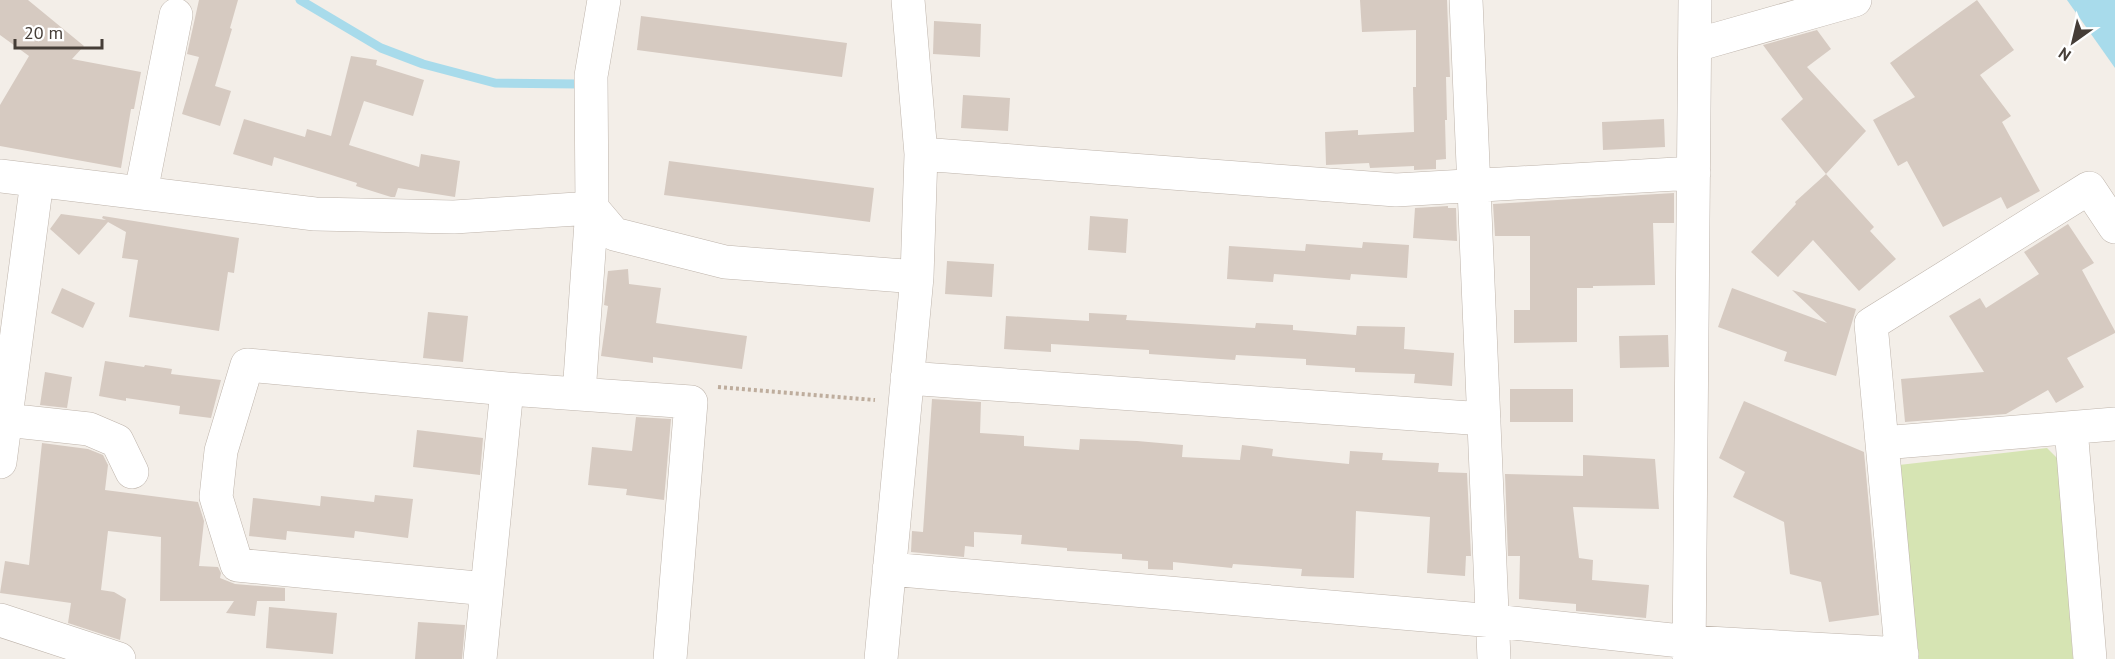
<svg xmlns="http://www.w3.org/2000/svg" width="2115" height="659" viewBox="0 0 2115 659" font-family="'PT Sans',sans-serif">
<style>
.green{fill:#d6e4b3}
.water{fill:#a8dbeb}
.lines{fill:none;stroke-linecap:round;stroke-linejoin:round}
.stream{stroke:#a8dbeb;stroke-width:9}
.building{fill:#d6cac1}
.minor-casing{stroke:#beb4ab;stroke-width:34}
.path{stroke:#bead9d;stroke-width:4;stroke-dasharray:3 3;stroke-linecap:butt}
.minor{stroke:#fff;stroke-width:33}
</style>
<rect width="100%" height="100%" fill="#f3eee8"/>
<path class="green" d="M2047,448L2058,459L2073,659H1919L1899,465Z"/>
<path class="water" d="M2067,0H2115V68Z"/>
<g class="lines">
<path class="stream" d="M300,0L381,48L423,64L495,83L578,84"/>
</g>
<path class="building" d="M0,0H28L84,46L72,59L141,72L134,109H131L121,168L0,146V105L29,56L0,35Z
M199,0H238L230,28L232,29L215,86L231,91L220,126L182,114L199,57L187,54Z
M1360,0H1447L1450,77H1446L1447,120H1445L1446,159L1436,160V169L1414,170V166L1370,168L1369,163L1326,165L1325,132L1358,130V135L1414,132L1413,87H1416V30L1362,32Z
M1977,0L2014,50L1980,75L2011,116L2002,122L2040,191L2007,209L2001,197L1943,227L1907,161L1898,166L1873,120L1915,97L1890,63Z
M641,16L847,43L842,77L637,50Z
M934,21L981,24L980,57L933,54Z
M1817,30L1831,49L1807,67L1866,131L1826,174L1781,119L1803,99L1763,45Z
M351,56L377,60L376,65L424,80L413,116L364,101L349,145L419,167L421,154L460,161L455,197L398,188L395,197H391L356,186L357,183L274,157L272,166L233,154L244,119L305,137L307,129L331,136Z
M963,95L1010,98L1008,131L961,128Z
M1664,119L1665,147L1603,150L1602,122Z
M669,161L874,188L870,222L664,195Z
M1826,174L1874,227L1870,231L1896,259L1859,291L1813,240L1778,277L1751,252L1796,204L1795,202Z
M1674,193V223H1653L1655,285L1593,286V288H1577V342L1514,343V310H1530V236H1495L1493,204Z
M1448,206V208H1456L1457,241L1413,238L1415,208Z
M61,214L106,220L102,218L103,216L239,238L234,273L228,272L219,331L129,317L138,260L122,258L126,232L108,222L79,255L50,229Z
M1090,216L1128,219L1126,253L1088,250Z
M2068,224L2094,263L2082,270L2115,331V333L2067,358L2084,387L2056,403L2048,390L2006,414L1905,422L1901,379L1984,372L1949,316L1980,298L1986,308L2039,274L2024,252Z
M1363,242L1409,245L1407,278L1351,274L1350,280L1274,274L1273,282L1227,279L1229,246L1305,251L1306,244L1362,248Z
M947,261L994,264L992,297L945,294Z
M628,269L629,284L661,288L656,323L747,336L742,369L653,357V363L601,356L608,306L604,305L608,271Z
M62,288L95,303L83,328L51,313Z
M1732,288L1827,323L1792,290L1856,309L1836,376L1784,361L1787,352L1718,327Z
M428,312L468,316L463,362L423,358Z
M1089,313L1127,315L1126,320L1255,328L1256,323L1293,325V330L1356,335L1357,326L1405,327L1404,349L1454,353L1452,386L1414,383L1415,374L1355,372V368L1306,365V359L1236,355L1235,360L1149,354V350L1051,344V352L1004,349L1006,316L1089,321Z
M1668,335L1669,367L1620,368L1619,336Z
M105,361L144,367L145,365L172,369L171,374L221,380L211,418L179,414L180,406L126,398V401L99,396Z
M45,372L72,377L67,408L40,405Z
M1510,389H1573V422H1510Z
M932,399L981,402L980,433L1024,436V446L1079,450L1080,439L1137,441L1183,445L1182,457L1240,460L1242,445L1273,449L1272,456L1288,458L1349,464L1350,451L1383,453L1382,460L1439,463L1438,472L1467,473L1471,556H1466L1465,576L1427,573L1430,517L1356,511L1354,578L1301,576L1302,569L1233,564L1232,568L1173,562V570L1148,569V561L1122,559V554L1067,551V548L1021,544L1022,535L974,532V547L965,546L964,557L911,552L912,531L923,532Z
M1744,401L1864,452L1879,615L1829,622L1821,582L1790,574L1784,522L1733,497L1745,472L1719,458Z
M636,417L671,419L664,500L626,495L627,489L588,485L592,447L632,451Z
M417,430L483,438L480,475L413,467Z
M42,443L88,449L103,455L108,465L105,490L198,502L204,521L199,566L218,567L221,573L220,578L235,584L285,588V601H257L255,616L226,613L234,601H160L161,537L108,531L101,590L114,592L126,599L120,640L68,623L71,603L0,593L5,561L29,565Z
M1583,455L1655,459L1659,509L1573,507L1579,558L1593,560L1592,580L1649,585L1646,618L1576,611V604L1519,599L1520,556H1508L1505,474L1583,476Z
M375,495L413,499L408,538L355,531L354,538L287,531L286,540L249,536L253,498L320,506L321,496L374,502Z
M269,607L337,613L333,654L266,648Z
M418,622L465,625L462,659H415Z"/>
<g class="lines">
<g class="minor-casing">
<path id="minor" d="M604,0L591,76L592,208L614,234L725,262L917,277
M1466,0L1494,659
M1696,45L1855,0
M921,154L1396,190L1694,173
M0,176L315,214L454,217L592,208L579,394
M141,192L176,15
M907,378L1484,419
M6,420L89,429L117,441L132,472
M2071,428L2090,659
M1882,443L2115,424
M0,462L37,181
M889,569L1494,621L1690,642L1902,654
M487,589L237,565L216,497L221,451L247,365L507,389
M0,620L119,659
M480,659L507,389L691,402L670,659
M881,659L917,277L921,154L908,0
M1689,659L1695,0
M1902,659L1871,324L2089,188L2115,227"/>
</g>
<path class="path" d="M718,387L875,400"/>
<use href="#minor" class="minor"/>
</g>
<g transform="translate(2073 42) rotate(214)" stroke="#ffffff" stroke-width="4.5" paint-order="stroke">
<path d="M0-4.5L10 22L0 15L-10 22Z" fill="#453d37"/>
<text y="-9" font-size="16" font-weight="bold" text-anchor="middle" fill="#453d37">N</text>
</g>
<path d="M15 39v9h87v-9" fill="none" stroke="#453d37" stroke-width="3"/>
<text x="24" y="39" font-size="18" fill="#453d37" stroke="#ffffff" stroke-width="4.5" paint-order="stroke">20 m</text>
</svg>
